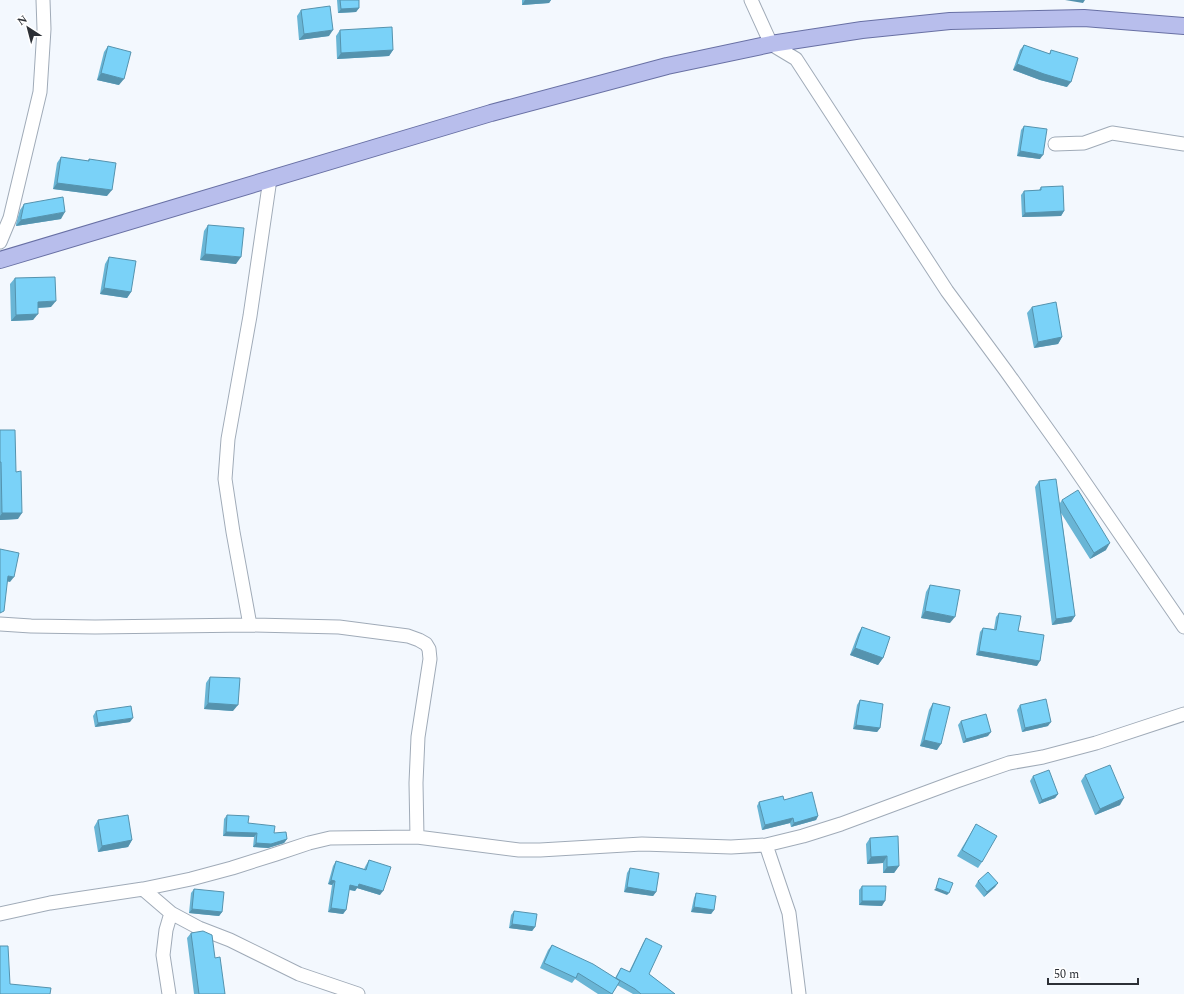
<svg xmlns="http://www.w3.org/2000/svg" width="1184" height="994" viewBox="0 0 1184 994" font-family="Spectral,serif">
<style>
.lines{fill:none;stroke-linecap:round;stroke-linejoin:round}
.minor-casing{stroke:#a0abb8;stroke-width:15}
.major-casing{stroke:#6870a4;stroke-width:18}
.minor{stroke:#fff;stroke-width:13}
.major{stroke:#b8beec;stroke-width:16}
.wall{fill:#69b5d5}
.shaded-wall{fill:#5593ae}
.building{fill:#7ad2f8;stroke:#5593ae}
</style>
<rect width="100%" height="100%" fill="#f3f8fe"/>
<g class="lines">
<g class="minor-casing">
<path id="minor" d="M751,0L771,44L796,59L947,291L1006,371L1068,458L1184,627
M1055,144L1084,143L1112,133L1184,144
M0,242L10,218L40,92L44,29L43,0
M0,624L31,626L95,627L250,625L339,627L408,636L419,640L426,644L429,649L430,659L418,737L416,783L417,837
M250,625L233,532L225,479L228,439L250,316L270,179
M766,845L789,913L799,994
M143,889L171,913L199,928L230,940L299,974L358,994
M0,914L50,903L143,889L191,879L232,868L276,854L309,843L330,838L417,837L519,850H540L642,844L731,847L766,845L803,836L841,824L957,781L1009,763L1043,757L1096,743L1184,714
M169,994L163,955L166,930L171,913"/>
</g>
<g class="major-casing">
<path id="major" d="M0,260L491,113L667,66L771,44L862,30L950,21L1084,18L1184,26"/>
</g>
<use href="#minor" class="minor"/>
<use href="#major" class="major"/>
</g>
<path class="wall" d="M337,0H359V8L356,12L338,13Z
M522,0H551L549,3L522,5Z
M301,10L329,36L299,40L297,16Z
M340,30L393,50L389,56L337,59L336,36Z
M1024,45L1049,54L1051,50L1067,87L1040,80L1013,70L1020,50Z
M108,46L119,85L97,80L104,52Z
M1024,126L1040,159L1017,156L1021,130Z
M61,157L88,161L89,159L107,196L53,189L57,163Z
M1041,187L1064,211L1061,216L1022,217L1021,195L1024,191L1039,190Z
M24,204L61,219L16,226V224L20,210Z
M208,225L236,264L200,260L204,231Z
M109,257L131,292L127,298L100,294L105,264Z
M15,278L51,307L38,308L33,320L11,321L10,284Z
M1032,307L1062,337L1058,344L1034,348L1027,313Z
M0,430L16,472L18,519L0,520Z
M1039,481L1060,503L1062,500L1106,550L1090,559L1061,513L1075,616L1071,622L1052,625L1035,487Z
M930,585L950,623L921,618L926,592Z
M999,613L1018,631L1037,666L976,655L980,632L983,628L994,629L996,617Z
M862,627L883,658L878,665L850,655L858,634Z
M210,677L233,711L204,709L206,683Z
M860,700L880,728L877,732L853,729L857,705Z
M933,703L937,750L920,746L929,710Z
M1020,705L1048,726L1022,732L1017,710Z
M96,711L130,722L95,727L93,716Z
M961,721L988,736L963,743L958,725Z
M1085,775L1120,805L1095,815L1081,781Z
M1033,776L1058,794L1055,798L1039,804L1030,781Z
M784,800L818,816L816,820L791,827L790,823L762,830L757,806L759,802Z
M227,815L274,833L287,839L284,843L268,848L253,847L254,837L223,836L224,819Z
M98,820L132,840L128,847L98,852L94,827Z
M976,824L982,862L978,868L957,856L972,831Z
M870,838L899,866L894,873H883V863L867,864L866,844Z
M369,860L380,895L357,888L355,891L349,890L346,910L343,914L328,912L332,885L328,884L333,866L336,861L364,869L366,865Z
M630,868L656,892L653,896L624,892L627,873Z
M978,881L998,883L995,887L984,897L975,886Z
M862,886L882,906L859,905V890Z
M194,889L222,912L219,916L189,913L191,893Z
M696,893L714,910L711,914L691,912L694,898Z
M514,911L535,927L532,931L509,928L511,915Z
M191,933L215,958L225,994H194L187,938Z
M646,938L649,974L675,994H633L617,985L612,994H598L575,979L572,983L540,968L548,950L552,945L615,978L621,968L629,972L643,943Z"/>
<path class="shaded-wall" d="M525,0H551L549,3L522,5Z
M1065,0H1085L1083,3Z
M359,8L356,12L338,13L341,9Z
M333,30L329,36L299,40L304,34Z
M393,50L389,56L337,59L341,53Z
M1017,64L1071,82L1067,87L1040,80L1013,70Z
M101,73L124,79L119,85L97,80Z
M1020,151L1043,155L1040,159L1017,156Z
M57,183L112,190L107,196L53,189Z
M1064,211L1061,216L1022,217L1025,213Z
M65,212L61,219L16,226L21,220Z
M205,254L241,257L236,264L200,260Z
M104,288L131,292L127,298L100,294Z
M56,301L51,307L33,308L38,302Z
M38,314L33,320L11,321L16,315Z
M1062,337L1058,344L1034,348L1038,342Z
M2,513H22L18,519L0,520V516Z
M1110,543L1106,550L1090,559L1094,553Z
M8,576L14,577L10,582L5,581Z
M925,611L955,617L950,623L921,618Z
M1075,616L1071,622L1052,625L1056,619Z
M855,648L883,658L878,665L850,655Z
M979,651L1040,661L1037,666L976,655Z
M208,703L238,705L233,711L204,709Z
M133,718L130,722L95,727L98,723Z
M1051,722L1048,726L1022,732L1025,728Z
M856,725L880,728L877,732L853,729Z
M991,732L988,736L963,743L966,739Z
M924,740L941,744L937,750L920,746Z
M1058,794L1055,798L1039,804L1042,800Z
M1124,798L1120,805L1095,815L1100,809Z
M818,816L816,820L791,827L794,823Z
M793,818L790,823L762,830L765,825Z
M226,832L257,833L254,837L223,836Z
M287,839L284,843L268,848L253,847L256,843Z
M132,840L128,847L98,852L102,846Z
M887,856L883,863L867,864L871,857Z
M899,866L894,873H883L887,867Z
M331,880L335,881L332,885L328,884Z
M998,883L995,887L984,897L987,892Z
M359,884L383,891L380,895L357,888L355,891L347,889L350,885Z
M627,887L656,892L653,896L624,892Z
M936,888L949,893L947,895L934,890Z
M862,901H885L882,906L859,905Z
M694,907L714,910L711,914L691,912Z
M331,908L346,910L343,914L328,912Z
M192,909L222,912L219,916L189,913Z
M512,924L535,927L532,931L509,928Z"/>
<path class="building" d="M340,0H359V8L341,9Z
M330,6L333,30L304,34L301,10Z
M392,27L393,50L341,53L340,30Z
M1024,45L1050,54L1051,50L1078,58L1071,82L1044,74L1017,64Z
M108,46L131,52L124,79L101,73Z
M1024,126L1047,129L1043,155L1020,151Z
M61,157L89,161V159L116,163L112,190L57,183Z
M1063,186L1064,211L1025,213L1024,191L1041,190V187Z
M63,197L65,212L21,220V218L24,204Z
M208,225L244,228L241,257L205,254Z
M109,257L136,261L131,292L104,288Z
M55,277L56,301L38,302V314L16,315L15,278Z
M1056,302L1062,337L1038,342L1032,307Z
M0,430H15L16,472L21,471L22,513H2L1,462H0Z
M1056,479L1075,616L1056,619L1039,481Z
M1078,490L1110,543L1094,553L1062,500Z
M0,549L19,553L14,577L8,576L4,611L0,613Z
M930,585L960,590L955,617L925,611Z
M999,613L1021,616L1018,631L1044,635L1040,661L979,651L983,628L996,630Z
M862,627L890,637L883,658L855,648Z
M210,677L240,678L238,705L208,703Z
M1046,699L1051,722L1025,728L1020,705Z
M860,700L883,704L880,728L856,725Z
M933,703L950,707L941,744L924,740Z
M131,706L133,718L98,723L96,711Z
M986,714L991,732L966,739L961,721Z
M1110,765L1124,798L1100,809L1085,775Z
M1049,770L1058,794L1042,800L1033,776Z
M812,792L818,816L794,823L793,818L765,825L759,802L783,796L784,800Z
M128,815L132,840L102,846L98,820Z
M227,815L249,816L248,823L275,826L274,833L286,832L287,839L271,844L256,843L257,833L226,832Z
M976,824L997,836L982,862L962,850Z
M898,836L899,866L887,867V856L871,857L870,838Z
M369,860L391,867L383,891L359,884L358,887L350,885L346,910L331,908L335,881L331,880L336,861L366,870Z
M630,868L659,873L656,892L627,887Z
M988,872L998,883L987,892L978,881Z
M939,878L953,883L949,893L936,888Z
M862,886H886L885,901H862Z
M194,889L224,892L222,912L192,909Z
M696,893L716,896L714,910L694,907Z
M514,911L537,914L535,927L512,924Z
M203,931L212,935L215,958L220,957L225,994H199L191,933Z
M646,938L662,946L649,974L675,994H641L635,989L616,978L621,968L630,972Z
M552,945L593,964L620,981L612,994L578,973L576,978L544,963Z
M0,946H8L10,984L51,988L50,994H0Z"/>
<g transform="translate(28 28) rotate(324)" stroke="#ffffff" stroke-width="3" paint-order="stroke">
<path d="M0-3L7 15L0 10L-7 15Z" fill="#2c3036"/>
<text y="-6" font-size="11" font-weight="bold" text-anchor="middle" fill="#2c3036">N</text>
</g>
<path d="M1048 978v6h90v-6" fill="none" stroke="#2c3036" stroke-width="2"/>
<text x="1054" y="978" font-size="12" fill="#2c3036" stroke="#ffffff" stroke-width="3" paint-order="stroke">50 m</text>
</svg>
